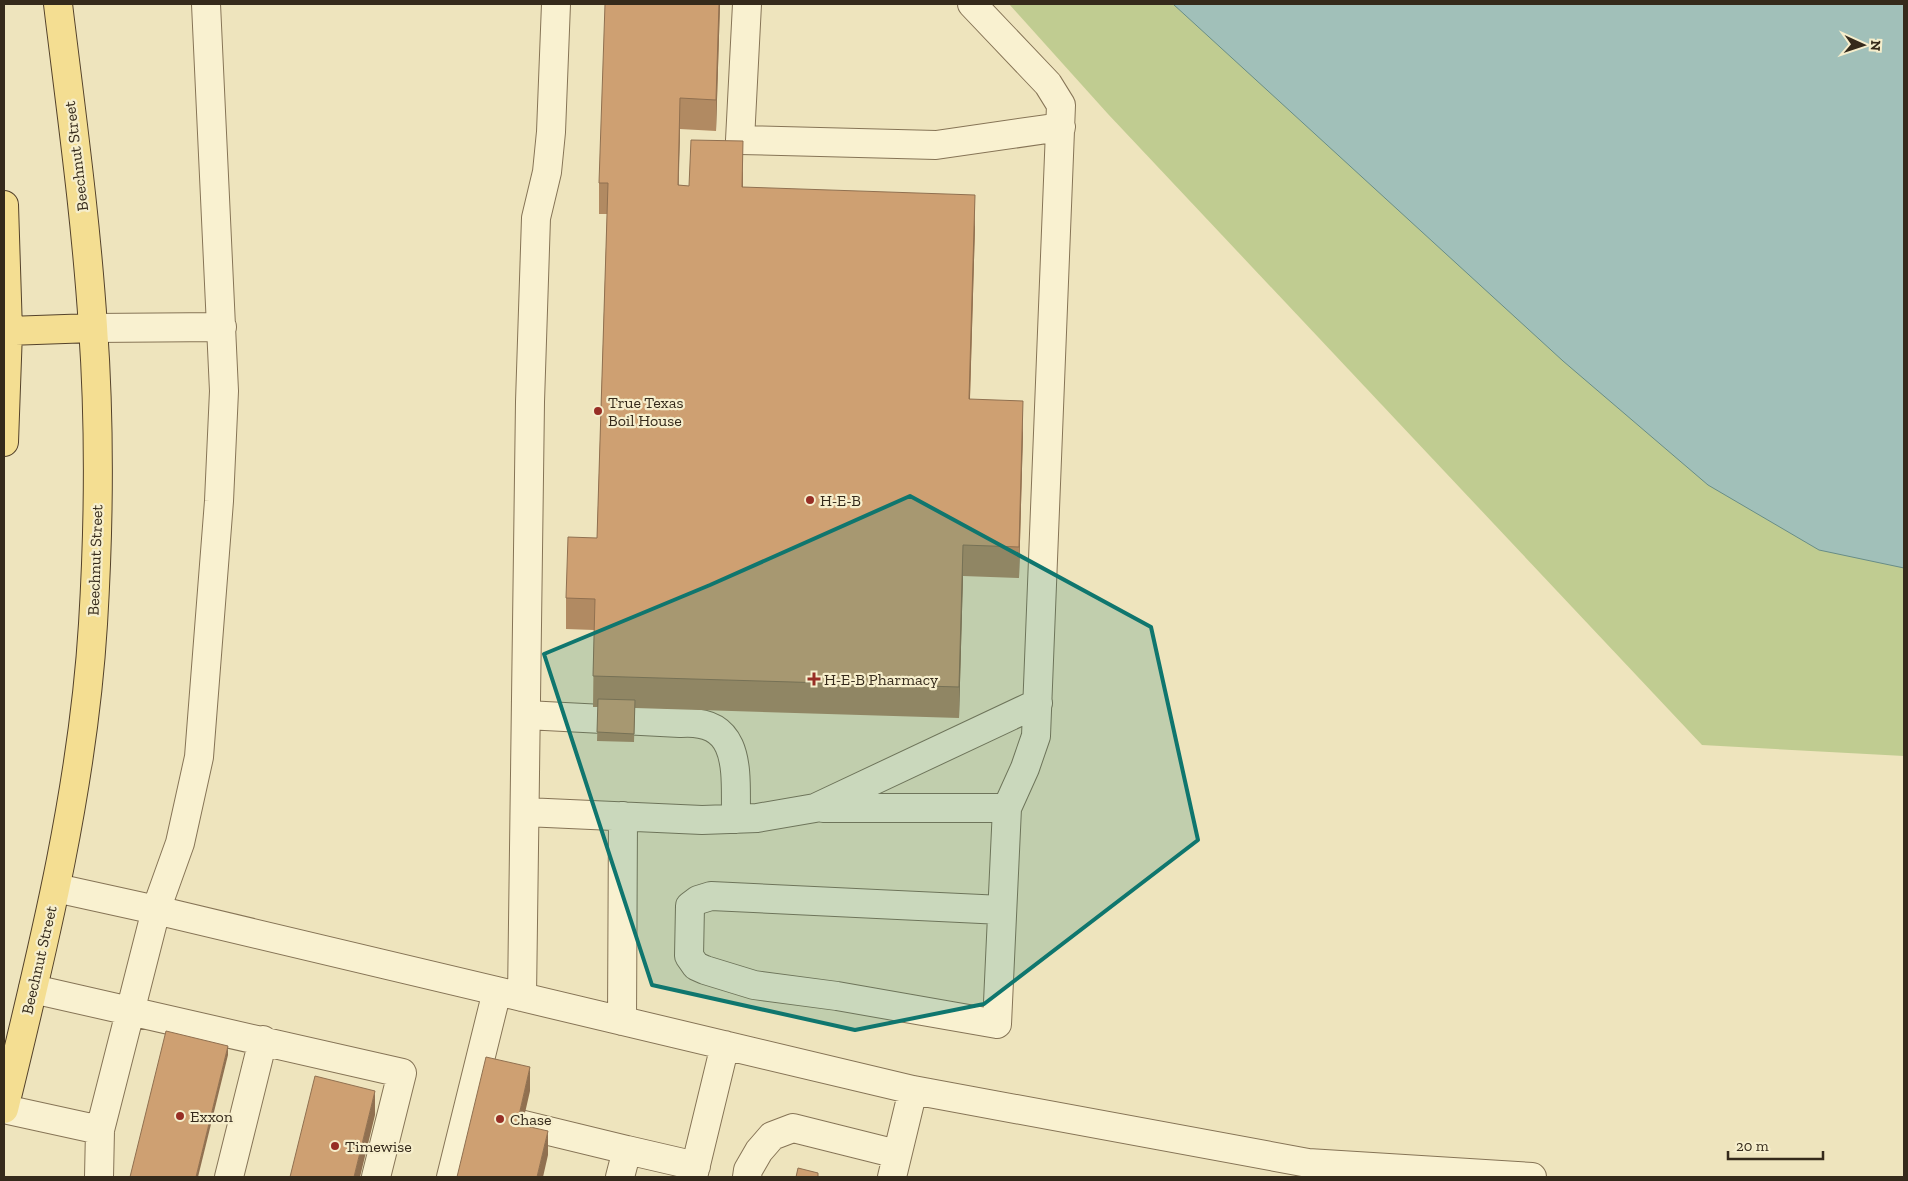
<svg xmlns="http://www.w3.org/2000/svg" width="1908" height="1181" viewBox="0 0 1908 1181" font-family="'Zilla Slab',serif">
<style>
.green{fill:#c0cc91}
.water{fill:#a1c0b9;stroke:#688d87}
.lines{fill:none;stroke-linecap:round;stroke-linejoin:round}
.minor-casing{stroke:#867456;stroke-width:30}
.major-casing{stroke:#54422b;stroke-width:30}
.minor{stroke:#f9f1d0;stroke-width:28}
.major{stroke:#f4de92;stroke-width:28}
.wall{fill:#b18a62}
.shaded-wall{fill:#907050}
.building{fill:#cea072;stroke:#907050}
.marked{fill:#0f766e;fill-opacity:0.2;stroke:#0f766e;stroke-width:4;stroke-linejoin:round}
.poi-dot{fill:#972e25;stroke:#f6eecc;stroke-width:2}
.labels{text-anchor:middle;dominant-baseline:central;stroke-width:4.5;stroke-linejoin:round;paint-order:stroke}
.street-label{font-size:16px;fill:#352a1b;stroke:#f6eecc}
.poi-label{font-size:16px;fill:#352a1b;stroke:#f6eecc;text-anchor:start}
</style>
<rect width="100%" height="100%" fill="#eee4bd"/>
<path class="green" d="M1009,4H1904V756L1702,745L1108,114Z"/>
<path class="water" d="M1173,4H1904V568L1819,550L1708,485L1563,361Z"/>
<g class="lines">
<g class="minor-casing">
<path id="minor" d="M747,4L740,140L936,145L1061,127
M972,4L1048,84L1061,105L1036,736L1025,768L1007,808L997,1024L837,996L754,985L705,970L696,966L689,956L690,906L698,900L711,896L1002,910
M93,328L222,327
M526,715L680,723C744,718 735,775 736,819
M823,808H1007
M525,812L702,820L757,818L815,808L1038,703
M56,888L156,910L913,1090L1308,1163L1532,1177
M33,989L402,1073L376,1177
M522,997L530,402L536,218L547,172L551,132L556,4
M622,1021L623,816
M4,1109L100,1130
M487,1116L627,1150
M99,1177L100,1130L156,910L180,843L199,757L219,501L224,391L206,4
M229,1177L263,1040
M451,1177L497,991
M620,1177L627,1150L696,1166
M693,1177L725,1045
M747,1177L748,1170L759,1151L772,1136L793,1128L897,1154
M892,1177L913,1090"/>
</g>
<g class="major-casing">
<path id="major" d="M4,205L8,331L4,442
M8,331L93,328
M4,1109C43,949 83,788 93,624C99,526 100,426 93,327C86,219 71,111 58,4"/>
</g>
<use href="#minor" class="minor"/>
<use href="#major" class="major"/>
</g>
<path class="wall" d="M720,4L716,131L680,129L678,185L689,186L743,172V187L975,226L970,399L1023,432L1019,578L963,576L959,718L635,708L634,742L597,741L598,707H593L594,630L566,629V598L597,538L607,214H599V183Z"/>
<path class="shaded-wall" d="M719,4H720L716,131V100Z
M680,98V129L678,216V185Z
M743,141V172L742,218V187Z
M975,195V226L969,430V399Z
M1023,401V432L1019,578V547Z
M963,545V576L959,718V687Z
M228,1046V1055L198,1177H196Z
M530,1067V1091L517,1148V1124Z
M375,1091V1115L360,1177H354Z
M548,1131V1155L543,1177H537Z"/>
<path class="building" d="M605,4H719L716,100L680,98L678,185L689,186L691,140L743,141L742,187L975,195L969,399L1023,401L1019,547L963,545L959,687L593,676L595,599L566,598L568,537L597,538L608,183H599Z
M598,699L635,700L634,734L597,732Z
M166,1031L228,1046L196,1177H130Z
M486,1057L530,1067L517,1124L548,1131L537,1177H457Z
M315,1076L375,1091L354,1177H290Z
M798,1168L818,1173V1177H796Z"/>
<path class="marked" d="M910,496L1151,627L1198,840L984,1004L855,1030L652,985L544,654L710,585Z"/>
<g class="poi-dot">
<circle cx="598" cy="411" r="5"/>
<circle cx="810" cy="500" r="5"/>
<path d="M811.5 671.5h5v5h5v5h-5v5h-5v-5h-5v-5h5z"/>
<circle cx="180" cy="1116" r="5"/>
<circle cx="500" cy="1119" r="5"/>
<circle cx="335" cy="1146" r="5"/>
</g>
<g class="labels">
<g class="street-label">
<text transform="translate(76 156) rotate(-97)">Beechnut Street</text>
<text transform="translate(95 560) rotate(-88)">Beechnut Street</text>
<text transform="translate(39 960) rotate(-77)">Beechnut Street</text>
</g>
<g class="poi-label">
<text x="608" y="402">True Texas<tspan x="608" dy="18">Boil House</tspan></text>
<text x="820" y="500">H-E-B</text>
<text x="824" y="679">H-E-B Pharmacy</text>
<text x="190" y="1116">Exxon</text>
<text x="510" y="1119">Chase</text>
<text x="345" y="1146">Timewise</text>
</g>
</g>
<rect width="1908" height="1181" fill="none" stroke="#352a1b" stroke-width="10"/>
<g transform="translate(1863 45) rotate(93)" stroke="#f6eecc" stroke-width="4" paint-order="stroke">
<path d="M0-4L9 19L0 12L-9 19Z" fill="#352a1b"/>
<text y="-8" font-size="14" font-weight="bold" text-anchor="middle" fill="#352a1b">N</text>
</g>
<path d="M1728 1151v8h95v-8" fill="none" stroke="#352a1b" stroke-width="2.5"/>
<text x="1736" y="1151" font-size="15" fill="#352a1b" stroke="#f6eecc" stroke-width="4" paint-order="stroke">20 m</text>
</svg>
